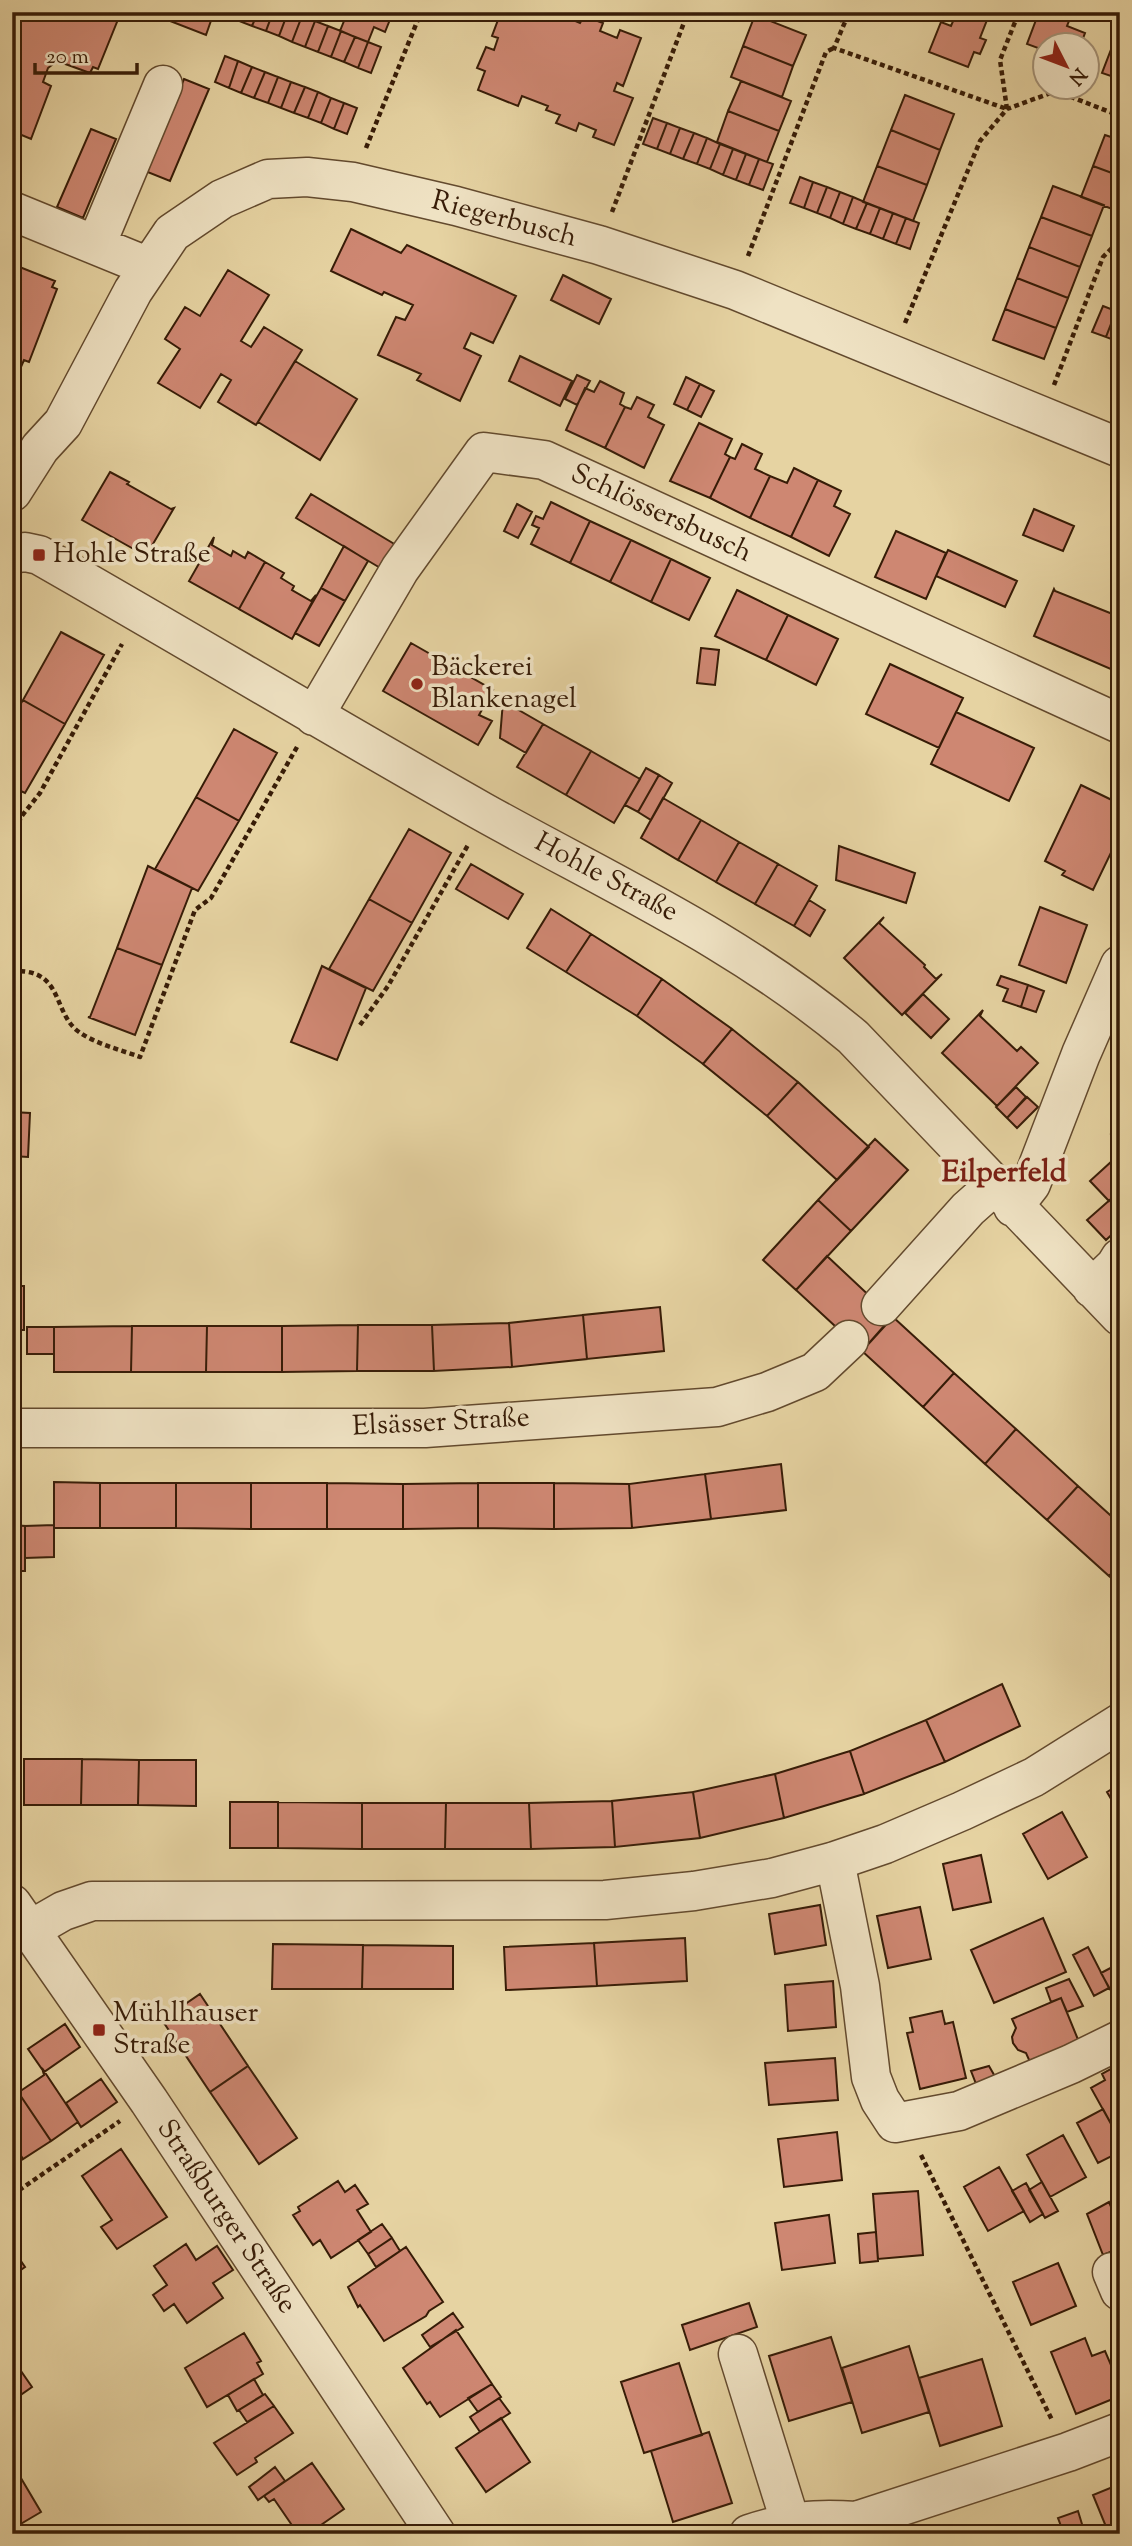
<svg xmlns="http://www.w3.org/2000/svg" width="1132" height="2546" viewBox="0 0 1132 2546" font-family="'Sorts Mill Goudy',serif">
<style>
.building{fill:#ce8772;stroke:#371c07;stroke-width:2}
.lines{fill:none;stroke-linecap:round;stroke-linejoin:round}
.minor-casing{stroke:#634a2e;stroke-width:41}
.path{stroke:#371c07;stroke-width:4.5;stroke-dasharray:5 3.5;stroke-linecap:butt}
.minor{stroke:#efe2c3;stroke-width:38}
.poi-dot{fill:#8f2418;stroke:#efe2c3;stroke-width:2.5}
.labels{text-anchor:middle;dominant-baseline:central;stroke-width:7;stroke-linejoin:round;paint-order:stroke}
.street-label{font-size:28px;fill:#371c07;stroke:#efe2c3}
.poi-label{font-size:28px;fill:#371c07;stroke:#efe2c3;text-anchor:start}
.neighbourhood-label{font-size:30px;font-weight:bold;fill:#7a1f14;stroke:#efe2c3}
</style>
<rect width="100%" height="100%" fill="#e6d3a2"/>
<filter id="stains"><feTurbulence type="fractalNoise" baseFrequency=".00286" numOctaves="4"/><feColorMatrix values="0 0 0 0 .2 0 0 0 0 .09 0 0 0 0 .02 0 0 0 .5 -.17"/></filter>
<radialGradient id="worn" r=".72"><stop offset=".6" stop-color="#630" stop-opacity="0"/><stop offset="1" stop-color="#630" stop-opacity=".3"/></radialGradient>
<path class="building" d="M12,12H121L98,69L93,67L90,73L57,61L48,68L43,82L51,86L31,139L12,131Z
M147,12H214L206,35Z
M242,12H258L252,26L239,21Z
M258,12H273L266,31L252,26Z
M273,12H288L279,36L266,31Z
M288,12L302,16L292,42L279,36Z
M336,12H393L385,32L374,27L368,42L340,31L346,16Z
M501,12H554L580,23L584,16L603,23L600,31L617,38L620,30L641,38L623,86L617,83L614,91L633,98L614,145L593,137L596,130L579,123L576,131L556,123L560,115L546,110L548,106L522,96L518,106L478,90L485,71L477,68L486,47L494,50L498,38L492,36Z
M957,12H967L987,20L980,38L986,40L980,54L974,52L968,67L929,52L941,22L951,26Z
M967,12H990L987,20Z
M1039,12H1062L1071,16L1067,26L1085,33L1080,46H1044V57L1039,55L1041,49L1027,44Z
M755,15L806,35L793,66L743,46Z
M302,16L315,21L305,47L292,42Z
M315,21L328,26L318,52L305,47Z
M328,26L341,31L331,57L318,52Z
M341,31L355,37L344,62L331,57Z
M1117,34L1120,35V86L1114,84L1117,78L1102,73Z
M355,37L368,42L358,68L344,62Z
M368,42L381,47L371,73L358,68Z
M743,46L793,66L782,97L731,77Z
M225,56L238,61L229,88L215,82Z
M238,61L252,67L241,93L229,88Z
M252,67L265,72L254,98L241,93Z
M265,72L278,77L268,103L254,98Z
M278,77L291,82L281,108L268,103Z
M184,79L209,89L170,181L145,171Z
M741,81L791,101L779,131L728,111Z
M291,82L305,87L294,113L281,108Z
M305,87L318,92L308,118L294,113Z
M318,92L331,98L321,123L308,118Z
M905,95L954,114L940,150L891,130Z
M331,98L344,103L334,129L321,123Z
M344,103L357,108L347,134L334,129Z
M728,111L779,131L767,162L717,142Z
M653,118L667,123L657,149L643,144Z
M667,123L680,128L670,154L657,149Z
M680,128L694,133L683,159L670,154Z
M91,129L116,139L83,218L57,207Z
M891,130L940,150L927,185L877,166Z
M694,133L707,138L697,164L683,159Z
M1105,135L1120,140V176L1093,166Z
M707,138L720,144L710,169L697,164Z
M720,144L733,149L723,175L710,169Z
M733,149L746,154L736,180L723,175Z
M746,154L759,159L749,185L736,180Z
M759,159L773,164L763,190L749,185Z
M877,166L927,185L913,221L863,202Z
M1093,166L1120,176V212L1081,197Z
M800,177L813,182L804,208L790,203Z
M813,182L827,187L817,213L804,208Z
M1053,186L1104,205L1092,236L1041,217Z
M827,187L840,192L830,218L817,213Z
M840,192L853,197L843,224L830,218Z
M853,197L867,203L856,229L843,224Z
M867,203L880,208L870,234L856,229Z
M880,208L893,213L883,239L870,234Z
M893,213L906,218L896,244L883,239Z
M1041,217L1092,236L1080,267L1029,247Z
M906,218L919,223L910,249L896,244Z
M351,229L401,253L407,245L516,296L493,343L471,333L464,348L481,356L460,401L417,380L421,374L378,355L396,317L405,320L413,305L384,292L382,295L331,271Z
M12,230L20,233L12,254Z
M1029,247L1080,267L1068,298L1017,278Z
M12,264L55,281L52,287L57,289L29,362L24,360L21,367L12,363Z
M228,270L269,295L241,341L251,347L264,327L302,350L256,425L218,402L231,380L221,374L200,408L158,383L180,349L165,339L185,307L200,316Z
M563,275L611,299L599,324L551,300Z
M1017,278L1068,298L1056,328L1005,309Z
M1103,306L1116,311L1106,337L1092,332Z
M1005,309L1056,328L1044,359L993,340Z
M1116,311L1120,313L1119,342L1106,337Z
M520,356L572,381L560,406L509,381Z
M295,361L357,399L320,460L258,422Z
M577,375L590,381L577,405L565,399Z
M686,377L700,384L687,410L674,404Z
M600,381L624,393L620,404L625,407L605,448L566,430L585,388L594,392Z
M700,384L714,391L701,417L687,410Z
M637,397L654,405L648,417L664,425L644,468L605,448L625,407L631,409Z
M699,423L732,439L725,454L730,457L710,498L670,481Z
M742,444L762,454L755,469L770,476L750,518L710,498L730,457L735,459Z
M794,468L818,480L791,537L750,518L770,476L787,483Z
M110,472L129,482L127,484L171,509L174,508L146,556L82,520Z
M818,480L841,491L834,506L850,514L829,556L791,537Z
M311,494L396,545L382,569L296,518Z
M551,502L590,521L570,563L531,544L539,528L532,525L536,516L543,519Z
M517,504L532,512L518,538L504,531Z
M1034,509L1074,526L1063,551L1023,535Z
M590,521L631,540L610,582L570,563Z
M896,531L946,553L926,599L875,577Z
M214,537L212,545L231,556L233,551L245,558L248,552L265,562L239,609L189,581Z
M631,540L671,559L651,602L610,582Z
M344,546L368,561L345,601L321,588Z
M948,550L1017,581L1005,607L936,576Z
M671,559L710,578L689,620L651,602Z
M265,562L284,573L281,578L294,586L292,590L311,601L316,595L292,639L239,609Z
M321,588L345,601L319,646L295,633Z
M1054,589L1055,591L1120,617V673L1034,636Z
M737,590L788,615L766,660L715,636Z
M788,615L838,639L816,685L766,660Z
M61,632L104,655L65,724L23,700Z
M411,643L493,690L479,715L492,721L478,745L383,691Z
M701,648L719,650L715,685L697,683Z
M890,664L963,698L939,748L866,714Z
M23,700L65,724L25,793L12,787V718Z
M503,701L543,724L526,753L500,738Z
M956,712L1034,748L1009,801L931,764Z
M543,724L591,751L566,795L517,767Z
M234,729L277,753L239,821L196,797Z
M591,751L640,779L614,823L566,795Z
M646,768L659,775L638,812L625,805Z
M659,775L672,783L651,820L638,812Z
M1081,785L1120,804V834L1093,890L1062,875L1065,871L1045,861Z
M12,787L18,791L12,807Z
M196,797L239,821L198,891L155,869Z
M663,798L701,820L678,860L641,838Z
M701,820L739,842L716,882L678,860Z
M409,829L451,853L412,923L369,899Z
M739,842L778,864L755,904L716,882Z
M839,846L915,873L906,903L836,880Z
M471,864L523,894L508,919L456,889Z
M778,864L817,886L794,926L755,904Z
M148,866L192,888L162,965L117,948Z
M369,899L412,923L373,991L329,969Z
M809,900L825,910L810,936L794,926Z
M1040,907L1087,925L1066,983L1019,965Z
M551,909L591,934L566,972L527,948Z
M884,917L879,923L925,965L924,967L936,979L942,974L902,1015L844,958Z
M591,934L662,979L637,1016L566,972Z
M117,948L162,965L135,1035L88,1017H90Z
M322,966L366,988L337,1060L291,1042Z
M1001,976L1028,985L1021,1007L1003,1001L1008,989L997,985Z
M662,979L732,1029L703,1064L637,1016Z
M1028,985L1044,991L1036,1012L1021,1007Z
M923,994L949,1019L931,1038L905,1013Z
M983,1010L980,1016L1017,1051L1021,1047L1038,1063L997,1106L942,1053Z
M732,1029L798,1082L767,1116L703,1064Z
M798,1082L869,1147L837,1180L767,1116Z
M1016,1087L1026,1097L1007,1118L996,1107Z
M1027,1097L1038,1107L1017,1128L1007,1118Z
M12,1112L30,1113L28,1157L12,1156Z
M1120,1126V1144L1111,1134Z
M875,1139L908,1170L851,1231L818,1200Z
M1112,1161L1120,1170V1191L1109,1201L1090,1181Z
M1120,1191V1227L1106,1240L1087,1220Z
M818,1200L851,1231L796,1290L763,1260Z
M827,1256L892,1317L862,1351L796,1290Z
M12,1286H24V1330H12Z
M660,1307L664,1351L587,1359L583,1315Z
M583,1315L587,1359L512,1367L509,1323Z
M893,1317L954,1373L923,1407L862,1351Z
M509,1323L512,1367L434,1371L432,1325Z
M358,1325H432L434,1371H357Z
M358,1325L357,1371L282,1372V1326Z
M132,1326L131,1372H54V1327Z
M132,1326H207L206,1372H131Z
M207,1326H282V1372H206Z
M27,1327H54V1354H27Z
M954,1373L1016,1429L985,1464L923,1407Z
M1016,1429L1078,1486L1047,1520L985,1464Z
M781,1464L786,1510L711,1519L705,1474Z
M705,1474L711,1519L632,1528L629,1484Z
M54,1482L100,1483V1528H54Z
M100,1483H176V1528H100Z
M176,1483H251V1529L176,1528Z
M251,1483H327V1529H251Z
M327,1483L403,1484V1529H327Z
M478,1483H554V1529L478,1528Z
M478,1483V1528L403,1529V1484Z
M554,1483L629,1484L632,1528L554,1529Z
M1078,1486L1120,1524V1564L1109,1576L1047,1520Z
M12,1525L25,1526V1571H12Z
M54,1525V1557L25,1558V1526Z
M1120,1564V1586L1109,1576Z
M1002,1684L1020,1726L945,1762L926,1720Z
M926,1720L945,1762L864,1794L850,1751Z
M850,1751L864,1794L784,1818L775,1774Z
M24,1759H82L81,1805H24Z
M82,1759L139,1760L138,1805H81Z
M139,1760H196V1806L138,1805Z
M775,1774L784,1818L700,1838L693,1792Z
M1120,1784V1814L1107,1792Z
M693,1792L700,1838L615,1847L612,1801Z
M612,1801L615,1847L531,1849L529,1803Z
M230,1802H278V1848H230Z
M278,1802L362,1803V1849L278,1848Z
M362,1803H446L445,1849H362Z
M446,1803H529L531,1849H445Z
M1062,1812L1087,1857L1048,1879L1023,1834Z
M981,1855L991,1902L953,1910L943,1864Z
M820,1905L826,1945L775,1954L769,1914Z
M920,1907L931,1959L888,1968L877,1916Z
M1043,1918L1066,1972L994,2003L971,1950Z
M685,1938L687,1981L597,1986L594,1943Z
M594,1943L597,1986L506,1990L504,1947Z
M273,1944L363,1945L362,1989H272Z
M363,1945L453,1946V1989H362Z
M1088,1947L1109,1988L1094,1996L1073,1955Z
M1120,1963V2007L1101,1973Z
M1069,1979L1083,2006L1067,2012L1061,1998L1051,2002L1046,1988Z
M833,1981L836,2027L788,2031L785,1985Z
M200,1994L248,2066L210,2092L162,2020Z
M1061,1998L1079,2042L1030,2062L1026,2053L1018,2050L1013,2043L1012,2037L1016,2028L1012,2019Z
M942,2011L945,2024L953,2022L966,2078L920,2089L907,2033L913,2032L910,2018Z
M65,2024L80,2047L44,2072L28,2049Z
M835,2058L838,2100L769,2105L765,2063Z
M1120,2064V2131L1116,2133L1091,2088L1105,2080L1102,2074Z
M248,2066L297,2138L259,2164L210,2092Z
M989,2066L997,2080L978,2089L971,2071Z
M42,2068L78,2122L51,2141L14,2086L19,2092L44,2075Z
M101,2079L117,2102L81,2127L66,2103Z
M14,2086L51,2141L23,2159L12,2142V2096L17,2093Z
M1103,2109L1116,2133H1120V2152L1098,2163L1077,2123Z
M837,2132L842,2180L784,2187L778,2139Z
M1063,2135L1086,2177L1050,2197L1027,2155Z
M12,2142L23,2159L12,2166Z
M121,2149L167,2217L117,2249L101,2227L112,2220L82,2176Z
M999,2167L1024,2211L988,2231L964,2187Z
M338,2181L345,2192L355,2185L368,2204L357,2210L371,2232L331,2258L320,2240L313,2245L293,2215L300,2211L298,2207Z
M1042,2182L1058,2211L1045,2218L1029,2190Z
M1026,2183L1043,2214L1030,2222L1012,2191Z
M918,2191L923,2255L878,2259L873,2194Z
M1109,2202L1120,2228V2238L1117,2239L1120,2248L1103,2255L1087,2214Z
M829,2215L835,2263L782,2270L775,2223Z
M382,2224L392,2238L368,2254L358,2240Z
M876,2232L878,2261L860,2263L858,2234Z
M392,2238L400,2251L376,2267L368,2254Z
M186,2244L196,2260L217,2246L233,2270L213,2283L223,2298L187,2323L174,2304L164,2311L153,2295L167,2285L154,2266Z
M406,2247L443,2302L429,2311L426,2316L384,2341L360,2305L358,2307L348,2287Z
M12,2248L25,2267L12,2276Z
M1058,2263L1076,2306L1031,2325L1013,2282Z
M749,2303L757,2327L690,2350L682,2325Z
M453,2313L463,2327L430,2347L422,2335Z
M456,2330L492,2384L440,2417L430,2402L427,2404L403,2368Z
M244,2333L261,2361L257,2363L263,2374L207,2407L185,2368Z
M831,2337L852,2402L789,2421L769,2356Z
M1085,2338L1092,2356L1105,2351L1120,2386V2396L1076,2414L1051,2352Z
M909,2346L929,2412L862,2433L842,2368Z
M12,2358L32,2387L12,2401Z
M982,2359L1002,2426L940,2446L919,2378Z
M679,2363L702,2435L644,2453L621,2382Z
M254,2379L263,2395L237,2411L228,2395Z
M492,2384L501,2397L478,2412L468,2398Z
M265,2394L274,2406L247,2422L239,2410Z
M499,2398L510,2413L480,2432L470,2417Z
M274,2406L293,2433L255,2458L257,2462L237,2475L214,2443Z
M501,2418L530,2462L486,2492L456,2448Z
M709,2432L732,2503L673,2522L651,2451Z
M12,2463L41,2512L12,2529Z
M312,2463L344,2509L321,2525V2534H298L274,2499L269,2502L264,2496Z
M275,2467L285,2481L258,2500L249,2487Z
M1120,2484V2534H1109L1093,2495Z
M1078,2511L1085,2534H1064L1058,2518Z
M86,2527L94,2534H80Z
M1062,2527L1064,2534H1042Z"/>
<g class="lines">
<g class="minor-casing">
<path id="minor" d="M12,211L149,267
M96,245L163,85
M12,492L40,448L63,423L133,291L172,233L222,199L268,179L307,177L353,182L456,206L599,245L735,290L1120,448
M12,554L25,552L39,555C188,640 334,728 483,812C612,884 739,941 853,1037L1120,1316
M314,716L400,569L484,452L544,460L1120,724
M1013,1207L1031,1184L1081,1054L1120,965
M1092,1288L1115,1266L1120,1258
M881,1306L968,1209L994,1186
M12,1428H425L717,1407L767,1392L815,1372L849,1340
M835,1861L860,1986L871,2077L880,2100L895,2123L959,2111L1071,2064L1120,2040
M12,1904L149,2101L436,2534
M30,1930L63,1911L92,1901L605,1900L694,1891L772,1878L835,1861L885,1844L962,1811L1034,1777L1120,1723
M1112,2272L1120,2291
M738,2354L790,2521
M749,2534C790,2521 813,2518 856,2521L1068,2452L1120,2432"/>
</g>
<path class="path" d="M822,12L845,22L834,48L1007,109
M1007,109L1000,60L1019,12
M366,148L421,12
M612,212L688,12
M748,256L826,52L834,48
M905,323L980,141L1007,109L1056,91L1120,116
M1054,385L1103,257L1120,240
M12,839L21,817L40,793L122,644
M12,973C18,971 22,971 28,972C62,978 55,1015 79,1032C96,1044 121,1050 140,1057L195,910L211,898L297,747
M360,1025L388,986L468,845
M921,2155L1052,2420
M12,2195L120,2121
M12,2297L20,2292"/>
<use href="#minor" class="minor"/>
</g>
<g class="poi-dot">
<rect x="32" y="548" width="14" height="14" rx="3.5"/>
<circle cx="417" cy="684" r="7"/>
<rect x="92" y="2023" width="14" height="14" rx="3.5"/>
</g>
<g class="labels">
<g class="street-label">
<text transform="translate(504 220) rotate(15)">Riegerbusch</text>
<text transform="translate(661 514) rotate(25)">Schlössersbusch</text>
<text transform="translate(606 878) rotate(28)">Hohle Straße</text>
<text transform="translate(441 1423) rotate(-3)">Elsässer Straße</text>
<text transform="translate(226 2217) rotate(56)">Straßburger Straße</text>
</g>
<g class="poi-label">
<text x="53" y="555">Hohle Straße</text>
<text x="431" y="668">Bäckerei<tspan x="431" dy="32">Blankenagel</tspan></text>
<text x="113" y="2014">Mühlhauser<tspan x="113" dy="32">Straße</tspan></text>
</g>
<g class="neighbourhood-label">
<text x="1004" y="1173">Eilperfeld</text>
</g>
</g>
<rect width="1132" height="2546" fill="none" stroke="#e6d3a2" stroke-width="42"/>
<rect x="14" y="14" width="1104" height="2518" fill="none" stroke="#371c07" stroke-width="3.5"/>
<rect x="21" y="21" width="1090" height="2504" fill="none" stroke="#371c07" stroke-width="2"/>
<g transform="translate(1066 66) rotate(132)"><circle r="33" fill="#efe2c3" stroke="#a59378" stroke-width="2"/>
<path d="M0-5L12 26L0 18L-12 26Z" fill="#8f2418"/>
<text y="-10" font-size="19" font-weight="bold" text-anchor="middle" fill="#371c07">N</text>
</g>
<path d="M35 63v10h102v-10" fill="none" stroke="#371c07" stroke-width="3.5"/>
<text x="46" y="63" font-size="21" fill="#371c07" stroke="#efe2c3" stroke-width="5" paint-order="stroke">20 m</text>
<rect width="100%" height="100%" filter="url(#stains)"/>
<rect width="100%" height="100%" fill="url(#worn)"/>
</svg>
